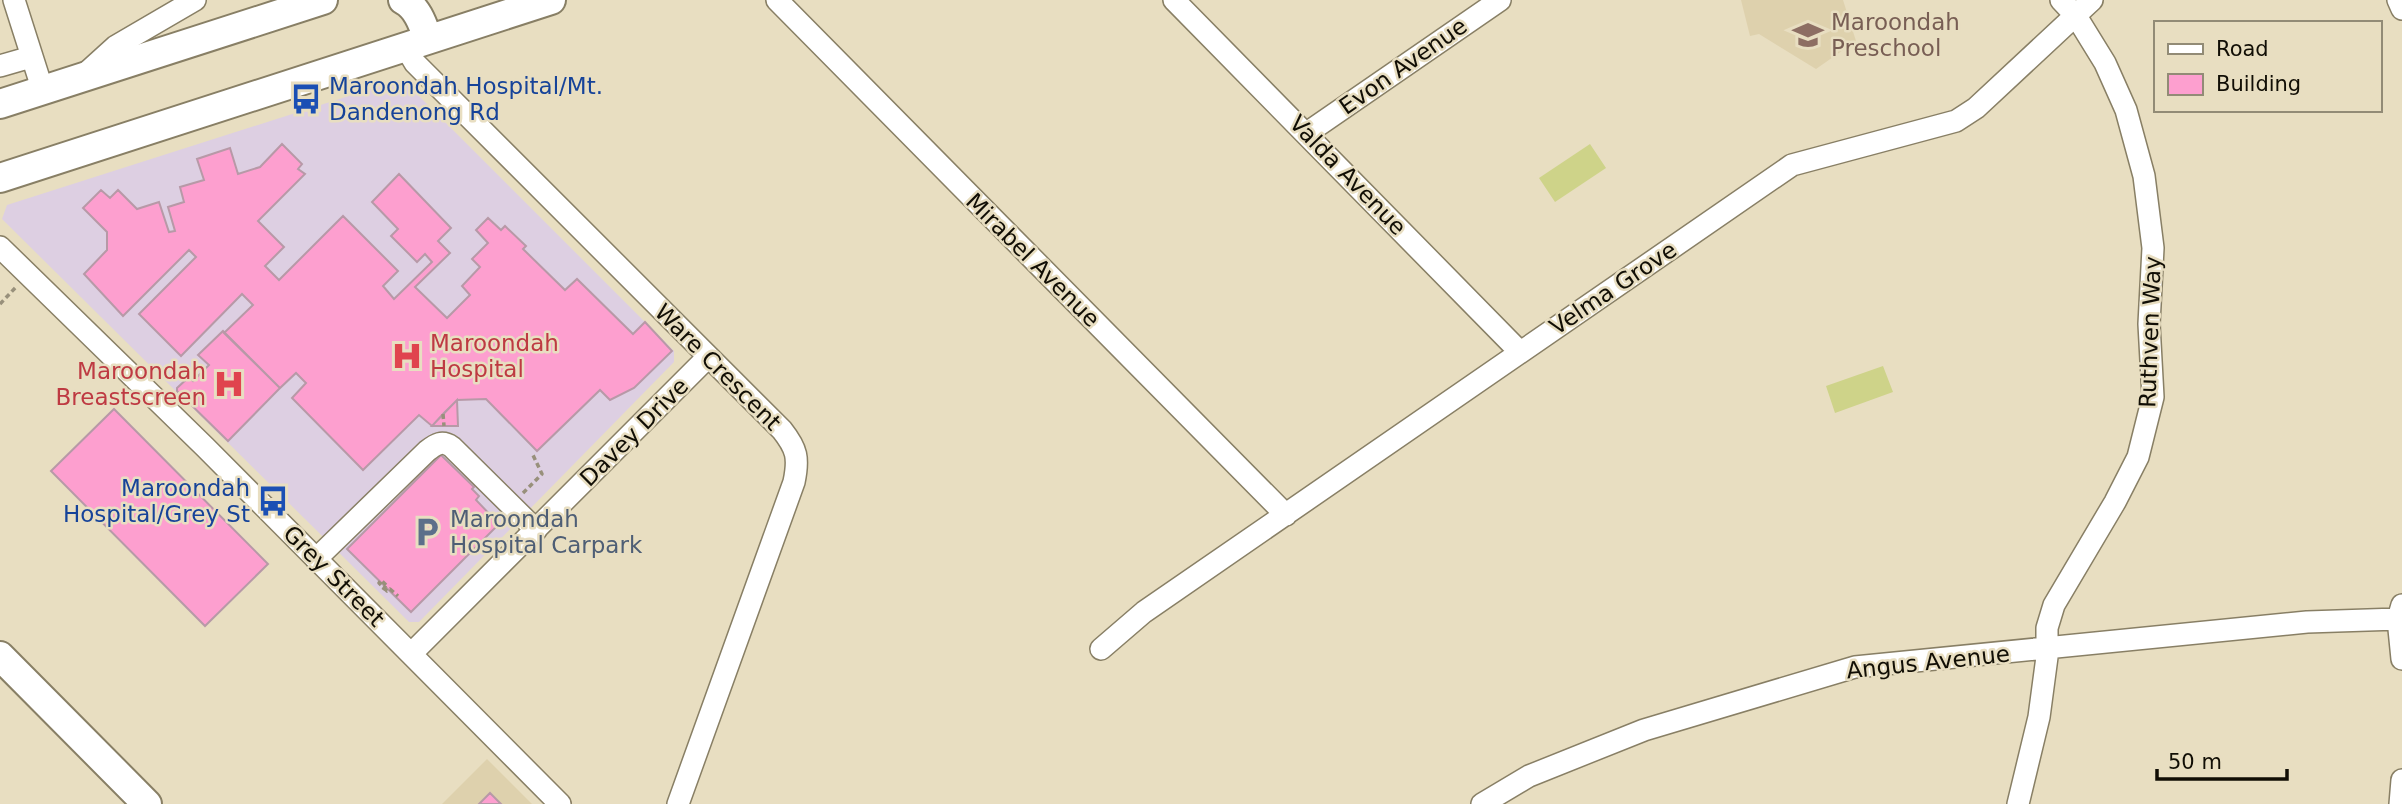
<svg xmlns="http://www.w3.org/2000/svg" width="2402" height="804" viewBox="0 0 2402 804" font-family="'DejaVu Sans',sans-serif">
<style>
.built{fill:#ded1ad}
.medical{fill:#ddcfe2}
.green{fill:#ced389}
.building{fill:#fd9fcf;stroke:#b799a7;stroke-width:2}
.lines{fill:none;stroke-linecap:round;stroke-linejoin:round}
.minor-casing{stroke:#887f65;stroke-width:24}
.major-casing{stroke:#887f65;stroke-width:32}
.path{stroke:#98907b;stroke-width:3.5;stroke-dasharray:5 3.5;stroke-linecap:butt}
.minor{stroke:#fff;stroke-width:21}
.major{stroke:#fff;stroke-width:28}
.path-bridge{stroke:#98907b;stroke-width:3.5;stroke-dasharray:5 3.5;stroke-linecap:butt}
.labels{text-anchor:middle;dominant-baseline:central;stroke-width:5;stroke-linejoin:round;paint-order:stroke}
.education-label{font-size:23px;fill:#785e54;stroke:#e8dec1;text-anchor:start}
.street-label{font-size:23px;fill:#110e05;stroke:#e8dec1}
.transit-label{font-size:23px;fill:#164399;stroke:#e8dec1;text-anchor:start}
.health-label{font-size:23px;fill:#be3a42;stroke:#e8dec1;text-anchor:start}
.service-label{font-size:23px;fill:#4e5e75;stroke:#e8dec1;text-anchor:start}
</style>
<rect width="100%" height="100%" fill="#e8dec1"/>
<path class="built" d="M1741,0H1843L1856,41L1816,69L1759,34L1750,36Z
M487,759L532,804H442Z"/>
<path class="medical" d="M402,79L674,351V362L419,622H409L2,219L7,205Z"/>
<path class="green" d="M1590,144L1606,168L1555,202L1539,178Z
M1883,366L1893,392L1835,413L1826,386Z"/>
<path class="building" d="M282,144L302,164L298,169L305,174L258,221L284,247L265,266L279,280L343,216L398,271L383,286L394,299L432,262L425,254L417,262L391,236L398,229L372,202L399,174L451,228L438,241L450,253L415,287L447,318L470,295L462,286L480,267L472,259L488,243L476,230L488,218L501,230L505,226L526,246L523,249L565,290L577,279L633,334L645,322L672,351L634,388L610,400L600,390L537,451L486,399L457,400L432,426L419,415L363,470L292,398L306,383L296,373L280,388L224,333L253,305L242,294L181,356L139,314L196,257L189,250L123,316L84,274L107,250V232L83,208L101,190L110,198L118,190L137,209L159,202L169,232L175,231L168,207L184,202L180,187L204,180L197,159L230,148L238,174L260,167Z
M223,331L280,388L228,441L177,391V388L189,377L193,381L209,365L198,355Z
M457,400L458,426H432L443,414Z
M114,409L268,564L205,626L51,471Z
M441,455L474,487L472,489L479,496L476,500L499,524L411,612L347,549Z
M490,793L501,804H479Z"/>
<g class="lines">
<g class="minor-casing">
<path id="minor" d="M14,0L43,91
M777,0L1286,515
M1174,0L1520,352
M2398,0L2402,9
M406,48L415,63L782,430C797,449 799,458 794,482L678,804
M0,66L31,57
M84,75L116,46L195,0
M1307,133L1500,0
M0,247L205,447L560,804
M316,559L427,451C436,444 442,440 452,447L536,530
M2402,605L2398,619L2402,659
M1101,649L1144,612L1792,165L1956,121L1976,108L2092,0
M411,654L708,357
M1482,804L1529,776L1644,730L1855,667L2307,622L2398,619
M2018,804L2039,717L2047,657V628L2054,605L2115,502L2138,457L2153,397L2149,324L2153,248L2144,176L2126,110L2105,63L2076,16L2061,0
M2400,804L2402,780"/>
</g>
<g class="major-casing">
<path id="major" d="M403,0C418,8 423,25 428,39
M0,104L323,0
M0,178L551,0
M0,656L147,804"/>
</g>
<path class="path" d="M0,304L17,286
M443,414L444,426
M523,493L542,474L532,453
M386,585L381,580L379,583L387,591L390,589L398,596"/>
<use href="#minor" class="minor"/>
<use href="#major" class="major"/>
<path class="path-bridge" d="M383,590L386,585"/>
</g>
<defs>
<g id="school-bare" transform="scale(2.415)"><path d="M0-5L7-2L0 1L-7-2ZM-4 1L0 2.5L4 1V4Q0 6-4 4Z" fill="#8d6e63" stroke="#e8dec1" stroke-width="2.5" paint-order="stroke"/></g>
<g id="bus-bare" transform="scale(2.415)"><path d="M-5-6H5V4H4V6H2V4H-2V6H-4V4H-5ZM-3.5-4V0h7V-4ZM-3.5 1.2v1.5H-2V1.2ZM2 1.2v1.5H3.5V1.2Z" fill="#1a4fb4" stroke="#e8dec1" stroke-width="2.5" paint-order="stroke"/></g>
<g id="hospital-bare" transform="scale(2.415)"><path d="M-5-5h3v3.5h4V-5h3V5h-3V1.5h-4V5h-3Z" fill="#e0444e" stroke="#e8dec1" stroke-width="2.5" paint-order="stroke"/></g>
<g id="parking-bare" transform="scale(2.415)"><path d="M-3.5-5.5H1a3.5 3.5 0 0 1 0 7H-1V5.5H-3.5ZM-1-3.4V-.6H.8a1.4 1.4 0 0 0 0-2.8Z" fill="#5c6f8a" stroke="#e8dec1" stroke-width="2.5" paint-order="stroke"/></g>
</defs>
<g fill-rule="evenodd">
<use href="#school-bare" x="1808" y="35"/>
<use href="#bus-bare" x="306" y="99"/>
<use href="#hospital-bare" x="407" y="356"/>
<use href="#hospital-bare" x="229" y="384"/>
<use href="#bus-bare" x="273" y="501"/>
<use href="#parking-bare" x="427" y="532"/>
</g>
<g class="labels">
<g class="education-label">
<text x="1831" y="22">Maroondah<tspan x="1831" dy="26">Preschool</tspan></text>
</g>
<g class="street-label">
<text transform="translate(1403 66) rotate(-35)">Evon Avenue</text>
<text transform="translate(1348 175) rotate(46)">Valda Avenue</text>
<text transform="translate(1033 260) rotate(45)">Mirabel Avenue</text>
<text transform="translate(1613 288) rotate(-34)">Velma Grove</text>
<text transform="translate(2150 332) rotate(-88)">Ruthven Way</text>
<text transform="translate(718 367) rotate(45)">Ware Crescent</text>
<text transform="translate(634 432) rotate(-45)">Davey Drive</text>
<text transform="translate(334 576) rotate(45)">Grey Street</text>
<text transform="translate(1928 662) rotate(-6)">Angus Avenue</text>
</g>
<g class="transit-label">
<text x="329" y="86">Maroondah Hospital/Mt.<tspan x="329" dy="26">Dandenong Rd</tspan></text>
<text x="250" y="488" text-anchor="end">Maroondah<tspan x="250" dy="26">Hospital/Grey St</tspan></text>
</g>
<g class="health-label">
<text x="430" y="343">Maroondah<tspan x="430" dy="26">Hospital</tspan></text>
<text x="206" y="371" text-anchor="end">Maroondah<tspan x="206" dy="26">Breastscreen</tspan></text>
</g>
<g class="service-label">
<text x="450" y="519">Maroondah<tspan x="450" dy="26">Hospital Carpark</tspan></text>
</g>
</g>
<rect x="2154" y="21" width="228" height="91" fill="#e8dec1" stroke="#928b76" stroke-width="2"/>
<rect x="2168" y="44" width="35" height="10" fill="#ffffff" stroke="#928b76" stroke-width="2"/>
<text x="2216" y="56" font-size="21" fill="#110e05">Road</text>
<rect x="2168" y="74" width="35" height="21" fill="#fd9fcf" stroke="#928b76" stroke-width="2"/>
<text x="2216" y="91" font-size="21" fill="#110e05">Building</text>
<path d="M2157 769v10h130v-10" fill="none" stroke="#110e05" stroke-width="3.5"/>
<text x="2168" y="769" font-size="21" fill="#110e05" stroke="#e8dec1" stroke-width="5" paint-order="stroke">50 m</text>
</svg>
